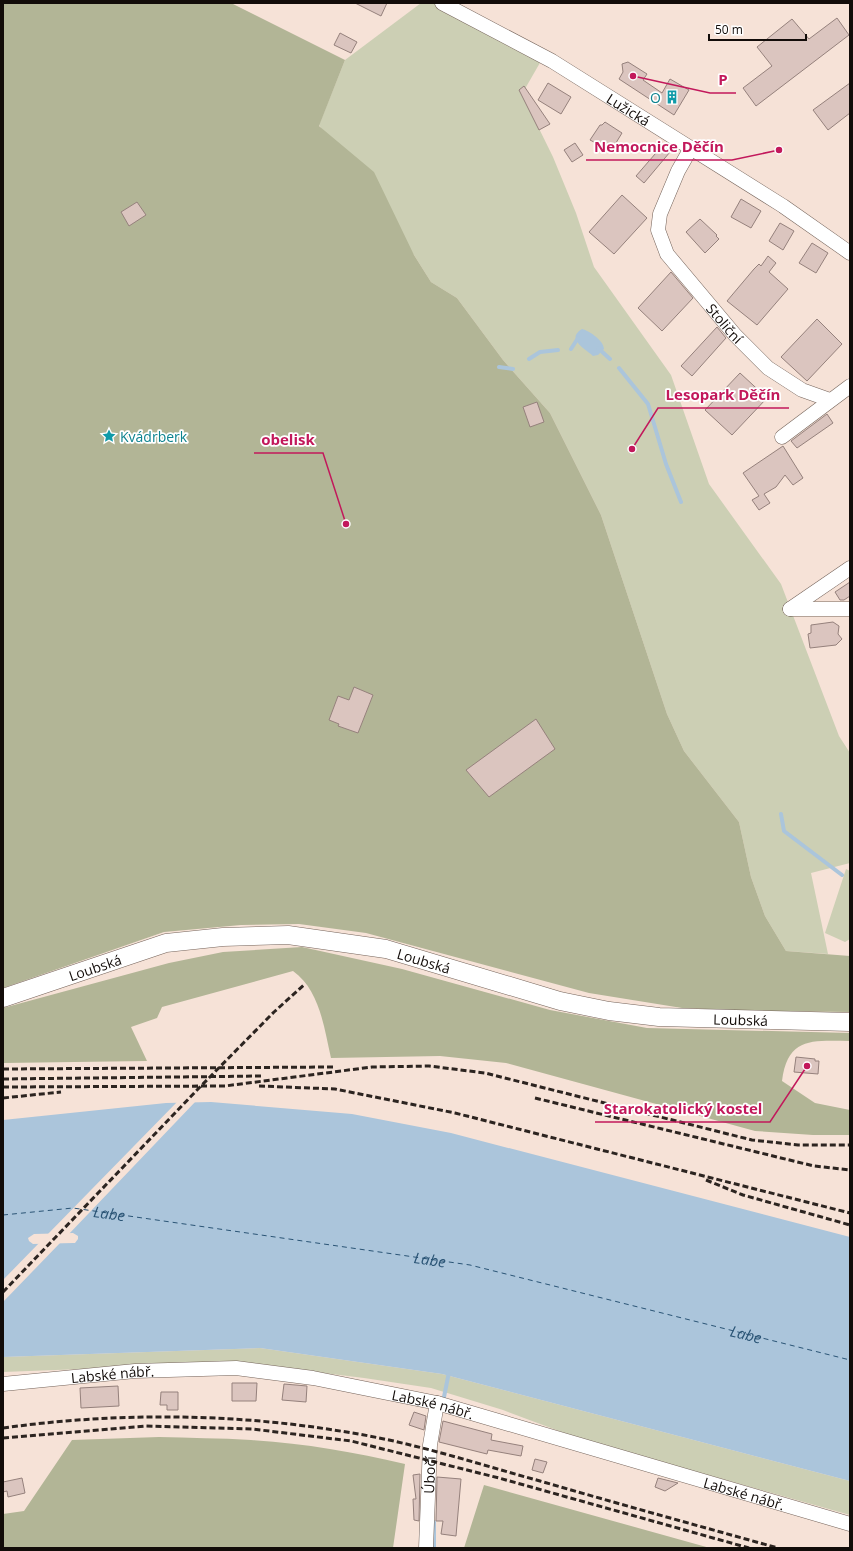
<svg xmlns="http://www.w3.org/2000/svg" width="853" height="1551" viewBox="0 0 853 1551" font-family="'Open Sans',sans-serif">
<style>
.green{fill:#cccfb4}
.forest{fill:#b2b596}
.water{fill:#abc5db;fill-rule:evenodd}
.pier{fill:#f6e2d7}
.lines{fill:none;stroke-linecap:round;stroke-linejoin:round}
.stream{stroke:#abc5db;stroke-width:4}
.ferry{stroke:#2a5475;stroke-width:1;stroke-dasharray:5 4;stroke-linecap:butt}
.building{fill:#dbc5bf;stroke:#95817c}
.minor-casing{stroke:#75645b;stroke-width:15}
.major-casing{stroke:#75645b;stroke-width:19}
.minor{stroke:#fff;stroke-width:14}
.major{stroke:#fff;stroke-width:18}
.rail{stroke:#2c2420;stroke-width:3;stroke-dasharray:6 3;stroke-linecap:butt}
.labels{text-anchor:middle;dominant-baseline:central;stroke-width:3.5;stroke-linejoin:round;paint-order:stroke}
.culture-label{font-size:14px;fill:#0d838f;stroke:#fff;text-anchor:end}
.street-label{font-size:14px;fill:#120c09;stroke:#fff}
.water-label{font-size:15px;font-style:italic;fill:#2a5475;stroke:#fff}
.leader{fill:none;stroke:#c2185b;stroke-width:1.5}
.callout-dot{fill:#c2185b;stroke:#fff;stroke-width:1.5}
.callout-label{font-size:15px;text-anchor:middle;font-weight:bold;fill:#c2185b;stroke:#fff;stroke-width:3.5;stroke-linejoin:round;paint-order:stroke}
</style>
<rect width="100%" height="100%" fill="#f6e2d7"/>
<path class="green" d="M421,3H440L541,61L522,94L553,157L576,213L594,267L671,375L709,484L781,584L839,736L850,753V863L811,873L828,954L786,951L765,916L751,877L739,822L684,751L667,714L601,515L550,413L503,360L457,298L431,282L414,255L319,125L345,60Z
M846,869L850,871V939L845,942L825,933Z
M260,1348L442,1374L850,1481V1515L583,1440L503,1410L431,1388L364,1378L241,1363L3,1372V1357Z"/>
<path class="forest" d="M3,3H231L345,60L319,126L374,172L414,255L431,282L457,298L503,360L550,413L601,515L667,714L684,751L739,822L751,877L765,916L786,951L850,956V1012L753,1011L682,1008L589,993L366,933L299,924L241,925L164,932L3,988Z
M302,947L402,969L550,1010L647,1028L850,1033V1041C813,1041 788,1036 782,1081L815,1103L850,1110V1135H813L755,1131L506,1063L440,1056L331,1058C324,1028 320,990 293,971L162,1007L157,1018L131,1027L147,1061L3,1063V1008L169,963L223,952Z
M159,1437C189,1438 220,1438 251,1440C303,1443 354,1452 405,1464L393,1548H3V1514L24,1511L72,1440Z
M484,1485L710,1548H464Z"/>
<path class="water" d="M582,329C590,331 604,341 604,349L598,355L593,356C586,349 565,339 582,329Z
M211,1102L352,1114L451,1133L850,1237V1481L442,1374L260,1348L3,1357V1120L166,1103ZM73,1233L78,1236V1239L75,1243H73L33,1244L29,1241L28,1238L34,1234Z"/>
<path class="pier" d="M196,1101L68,1235H47L177,1102Z
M40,1242H61L3,1302V1280Z"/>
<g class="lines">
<path class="stream" d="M598,348L610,359
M571,349L578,338
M529,359L540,352L558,350
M499,367L513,369
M619,368L648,404L666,464L681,502
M781,814L784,831L842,875
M443,1402L449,1372
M434,1548V1522"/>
<path class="ferry" id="s1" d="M3,1215L73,1208L470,1265L850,1360"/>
</g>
<path class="building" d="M355,3H387L381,16Z
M837,18L849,35L756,106L743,88L772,66L757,47L792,19L809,39Z
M340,33L357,42L351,53L334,45Z
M628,62L647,74L643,80L662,93L670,79L689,90L674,115L619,79L623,72L622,64Z
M548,83L571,97L561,114L538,100Z
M850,83V113L828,130L813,110Z
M524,86L550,124L539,130L519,90Z
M605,122L622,133L611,151L590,140L600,125H602Z
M575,143L583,155L572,162L564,150Z
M662,146L670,152L644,183L636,176Z
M622,195L647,218L614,254L589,232Z
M741,199L761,211L751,228L731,217Z
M137,202L146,215L129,226L121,212Z
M700,219L717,235L716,236L719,239L705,253L686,232Z
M780,223L794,231L783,250L769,241Z
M812,243L828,253L816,273L799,263Z
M768,256L776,263L769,272L788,289L757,325L727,301L754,269L759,264L761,266Z
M671,272L693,298L662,331L638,308Z
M817,319L842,344L807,381L781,357Z
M717,327L726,338L692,376L681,366Z
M740,373L767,398L732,435L705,410Z
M537,402L544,422L530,427L523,407Z
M827,414L833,423L797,448L791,441Z
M783,446L803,478L793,485L785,475L776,487L764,494L770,503L759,510L752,500L759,496L743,473Z
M850,582V596L844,600H840L835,592Z
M833,622L839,626L838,634L842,639L836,645L810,648L808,634L811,633V625Z
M354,687L373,695L358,733L338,726L339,724L329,720L338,696L349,700Z
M536,719L555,749L489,797L466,770Z
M796,1057L815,1059V1061H819L818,1074L794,1072Z
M232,1383H257L256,1401H232Z
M284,1384L307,1386L306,1402L282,1400Z
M118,1386L119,1406L81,1408L80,1388Z
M161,1392H178V1410H167V1405H160Z
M414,1412L426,1416L424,1430L409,1425Z
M443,1421L492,1434L491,1440L523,1446L521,1456L488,1450L487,1454L439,1442Z
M535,1459L547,1462L543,1473L532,1470Z
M420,1474L419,1521L414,1520L413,1499H416L413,1475Z
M437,1477L461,1479L456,1536L441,1534L443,1521H436Z
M22,1478L25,1493L8,1497L7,1491L3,1492V1482Z
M658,1478L678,1483L665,1491L655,1487Z"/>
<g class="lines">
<g class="minor-casing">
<g id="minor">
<path id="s2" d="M442,3L552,61L783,206L850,253"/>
<path id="s3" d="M691,148L678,171L660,214L658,230L667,254L735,335L768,368L802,390L830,400"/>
<path d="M782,437L850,386"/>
<path d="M790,609L850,568"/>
<path d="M790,609H850"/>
<path id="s4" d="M3,1384L135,1371L236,1368L313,1378L437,1403L850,1524"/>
<path id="s5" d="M426,1548L430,1445L437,1403"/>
</g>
</g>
<g class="major-casing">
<g id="major">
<path id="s6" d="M3,998L166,943L223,937L288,935L386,949L560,1001L609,1011L659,1017L850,1022"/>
</g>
</g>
<use href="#minor" class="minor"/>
<use href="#major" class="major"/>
<path class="rail" d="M3,1069L333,1067
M3,1079L261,1076
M259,1086L335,1089L455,1113L850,1213
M3,1087L225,1086L372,1067L429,1066L485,1073L752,1140L798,1145H850
M3,1098L61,1092
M535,1098L814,1166L850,1170
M706,1180L743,1195L850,1225
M3,1292L199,1088L274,1012L305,984
M3,1428C118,1412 237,1413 352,1433C415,1443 478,1464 540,1481C619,1504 699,1526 778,1548
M3,1438L146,1426L252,1429L351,1441L499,1478L749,1548"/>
</g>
<defs>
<g id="building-bare" transform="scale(1.08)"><path d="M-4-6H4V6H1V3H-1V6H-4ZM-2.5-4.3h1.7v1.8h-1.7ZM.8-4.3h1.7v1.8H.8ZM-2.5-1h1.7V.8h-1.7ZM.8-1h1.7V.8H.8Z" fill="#0f9aa8" stroke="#fff" stroke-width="2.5" paint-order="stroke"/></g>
<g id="sight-bare" transform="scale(1.08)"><path d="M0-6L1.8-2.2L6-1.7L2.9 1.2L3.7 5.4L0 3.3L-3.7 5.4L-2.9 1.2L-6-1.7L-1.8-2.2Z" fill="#0f9aa8" stroke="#fff" stroke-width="2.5" paint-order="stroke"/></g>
</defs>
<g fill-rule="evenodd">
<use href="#building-bare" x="672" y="97"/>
<use href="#sight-bare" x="109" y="436"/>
</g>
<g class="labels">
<g class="culture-label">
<text x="661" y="97">O</text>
<text x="120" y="436" text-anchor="start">Kvádrberk</text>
</g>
<g class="street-label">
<text stroke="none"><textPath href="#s2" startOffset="215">Lužická</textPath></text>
<text stroke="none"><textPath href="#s3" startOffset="205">Stoliční</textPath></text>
<text stroke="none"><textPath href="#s6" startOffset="433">Loubská</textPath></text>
<text stroke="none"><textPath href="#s6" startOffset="97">Loubská</textPath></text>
<text stroke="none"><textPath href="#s6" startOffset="757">Loubská</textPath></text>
<text stroke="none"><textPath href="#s4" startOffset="110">Labské nábř.</textPath></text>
<text stroke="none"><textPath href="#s4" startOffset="434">Labské nábř.</textPath></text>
<text stroke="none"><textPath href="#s5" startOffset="73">Úbočí</textPath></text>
<text stroke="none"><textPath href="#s4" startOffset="758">Labské nábř.</textPath></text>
</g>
<g class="water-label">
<text stroke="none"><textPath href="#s1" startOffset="107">Labe</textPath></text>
<text stroke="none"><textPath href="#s1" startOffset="431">Labe</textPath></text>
<text stroke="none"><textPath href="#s1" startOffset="756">Labe</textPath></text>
</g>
</g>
<path class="leader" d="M633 76L710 93H736M779 150L732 160H586M632 449L658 408H789M346 524L323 453H254M807 1066L770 1122H595"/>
<g class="callout-dot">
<circle cx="633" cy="76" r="4"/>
<circle cx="779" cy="150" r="4"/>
<circle cx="632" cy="449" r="4"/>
<circle cx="346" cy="524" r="4"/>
<circle cx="807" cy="1066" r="4"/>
</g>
<g class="callout-label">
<text x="723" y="85">P</text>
<text x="659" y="152">Nemocnice Děčín</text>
<text x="723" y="400">Lesopark Děčín</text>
<text x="288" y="445">obelisk</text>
<text x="683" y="1114">Starokatolický kostel</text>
</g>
<rect width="853" height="1551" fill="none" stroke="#120c09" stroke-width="8"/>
<path d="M709 34v6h97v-6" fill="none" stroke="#120c09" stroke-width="2"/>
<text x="715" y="34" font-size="12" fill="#120c09" stroke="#ffffff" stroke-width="3" paint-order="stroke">50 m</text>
</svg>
